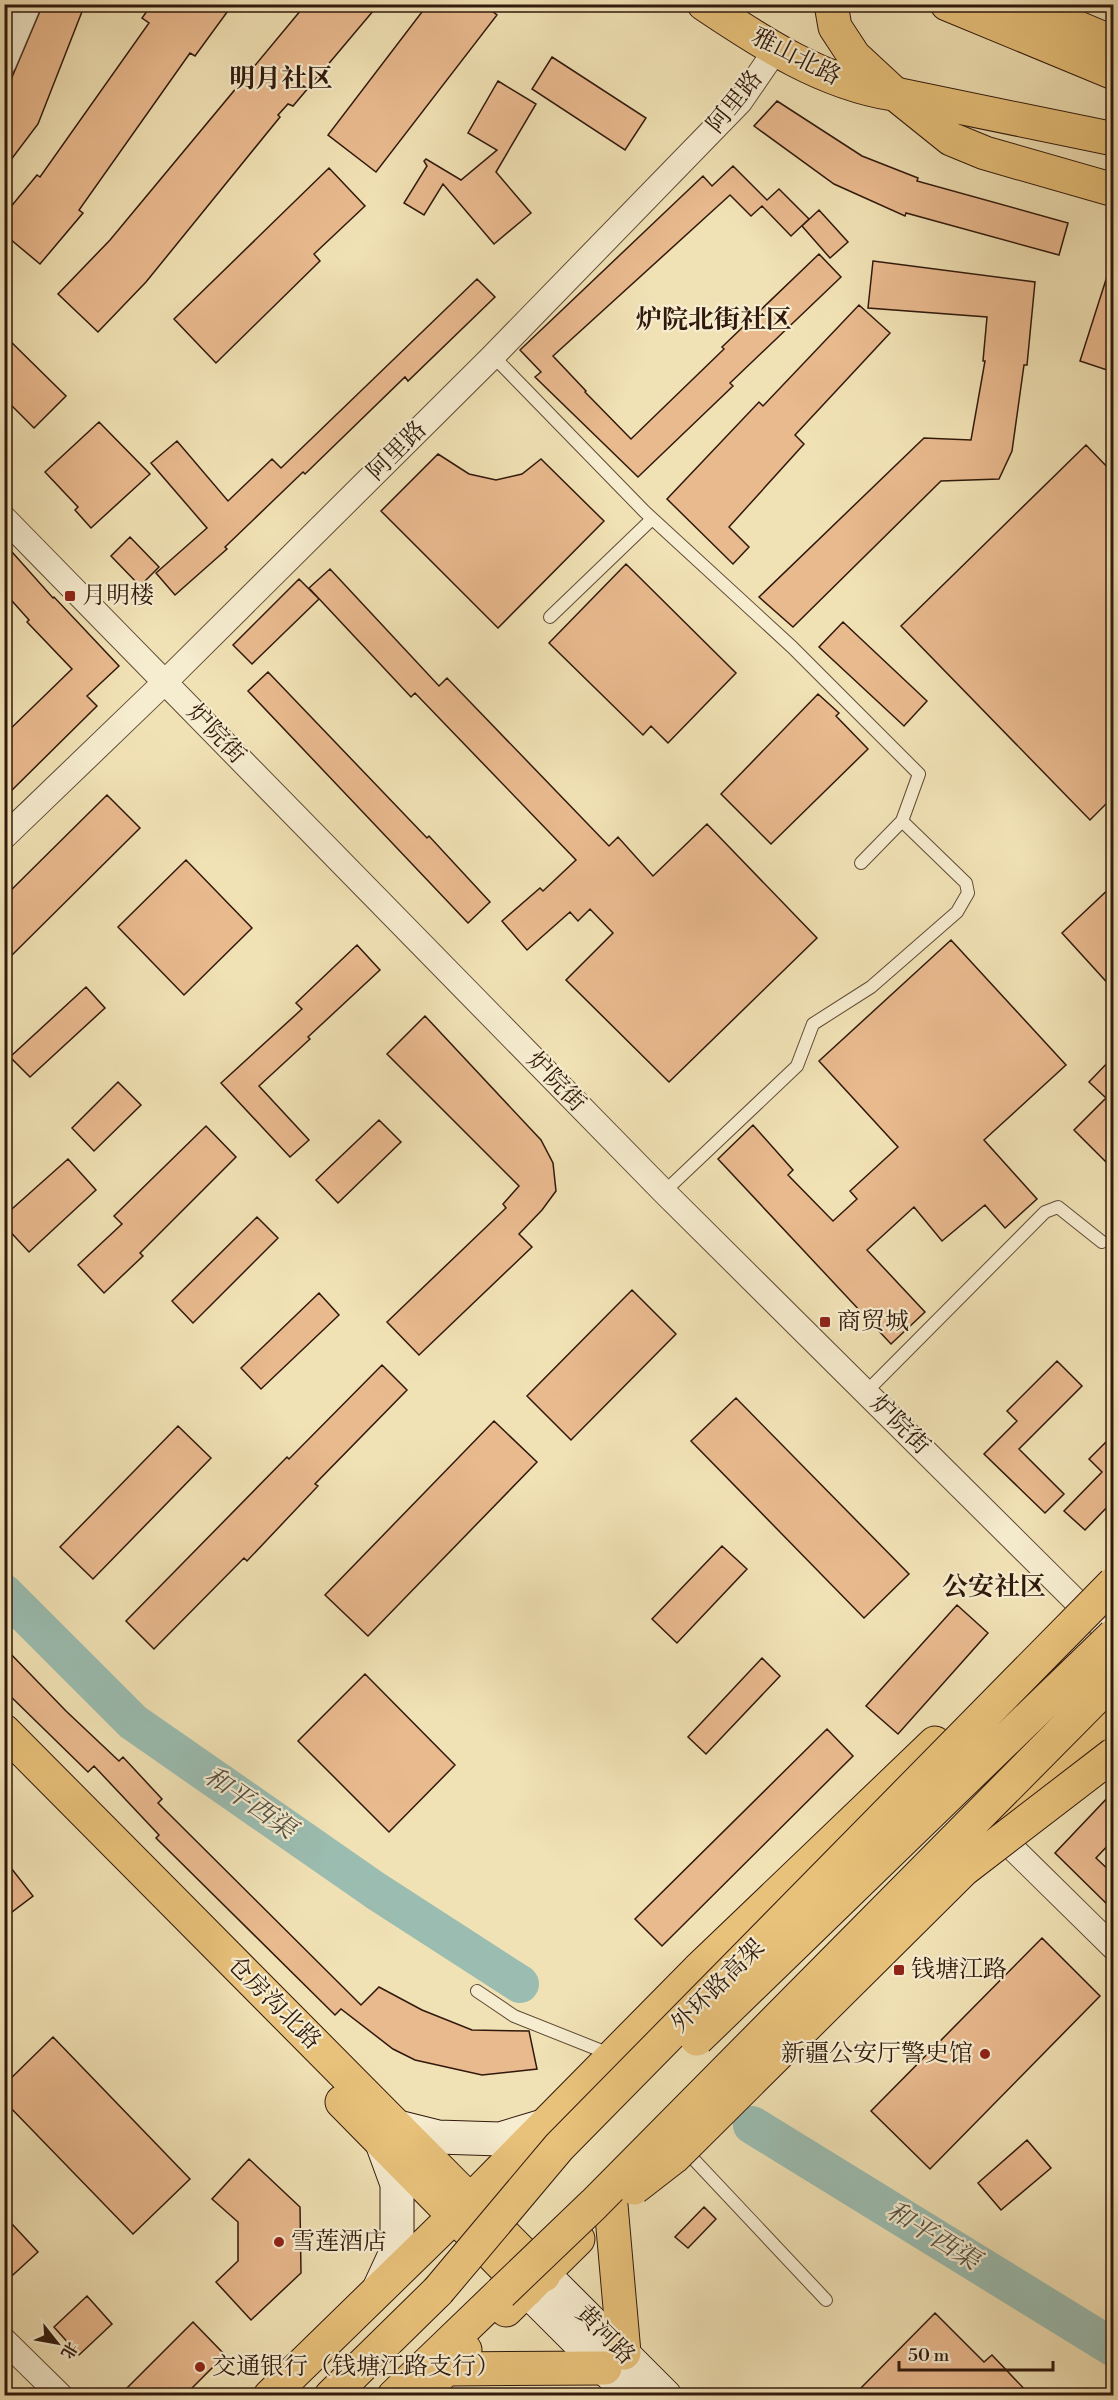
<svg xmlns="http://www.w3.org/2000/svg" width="1118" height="2400" viewBox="0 0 1118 2400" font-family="'Libre Bodoni','Noto Serif SC',serif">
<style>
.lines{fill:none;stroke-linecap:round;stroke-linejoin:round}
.river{stroke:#9bbdb1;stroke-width:38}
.building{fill:#eaba8f;stroke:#30190c;stroke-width:1.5}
.lane-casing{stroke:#604b36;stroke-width:14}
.street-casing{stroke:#604b36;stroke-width:26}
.secondary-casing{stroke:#30190c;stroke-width:35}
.primary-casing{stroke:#30190c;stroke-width:35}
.highway-casing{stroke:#30190c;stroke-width:35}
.lane{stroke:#f6eccf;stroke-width:12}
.street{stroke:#f6eccf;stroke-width:24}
.secondary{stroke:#f6eccf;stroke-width:33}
.primary{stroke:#e8c17a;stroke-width:33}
.highway{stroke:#e8c17a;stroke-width:33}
.highway-bridge-casing{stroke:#30190c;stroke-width:35;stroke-linecap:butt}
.highway-bridge{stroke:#e8c17a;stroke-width:33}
.poi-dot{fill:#8f2418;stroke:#f6eccf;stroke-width:2}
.labels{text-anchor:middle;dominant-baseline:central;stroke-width:4.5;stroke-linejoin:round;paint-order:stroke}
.street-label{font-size:24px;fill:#30190c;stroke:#f6eccf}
.poi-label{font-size:24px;fill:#30190c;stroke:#f6eccf;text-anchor:start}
.neighbourhood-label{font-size:26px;font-weight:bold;fill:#30190c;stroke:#f6eccf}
.water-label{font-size:26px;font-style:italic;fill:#555246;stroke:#f6eccf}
</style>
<rect width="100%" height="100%" fill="#f1e2b5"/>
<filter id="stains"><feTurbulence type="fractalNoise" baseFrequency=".00333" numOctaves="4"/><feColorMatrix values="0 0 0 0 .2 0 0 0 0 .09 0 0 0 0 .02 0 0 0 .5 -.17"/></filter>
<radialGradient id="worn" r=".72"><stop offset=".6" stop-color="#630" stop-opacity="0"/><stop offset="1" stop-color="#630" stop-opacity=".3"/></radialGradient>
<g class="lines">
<path class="river" d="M4,1593L133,1722L376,1891L520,1984
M752,2125L1114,2348"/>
</g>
<path class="building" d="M43,4H85L38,124L4,169V96Z
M152,4H233L195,56L190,53L79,210L83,213L40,264L4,234V215L37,175L40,177L149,23L142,18Z
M306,4H379L293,106L288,104L278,115L280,117L146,282L98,332L58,294L110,240Z
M428,4H483L497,15L376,172L328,135Z
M552,57L646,118L625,150L532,89Z
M498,81L536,104L496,172L531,213L494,244L443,184L424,215L404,203L427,166L424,161L426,159L461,180L497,150L468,133Z
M777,101L862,156L918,178L917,181L1068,223L1059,255L906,213L905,216L834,184L754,126Z
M733,166L767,200L779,189L809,219L791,236L762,206L751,216L730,195L553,356L586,391L585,392L631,439L724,349L722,347L819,254L841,277L730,383L733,386L638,477L535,377L541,372L520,350L703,176L712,186Z
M329,168L365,206L314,254L320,261L216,363L174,319Z
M819,210L848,242L830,258L802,226Z
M873,261L1035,282L1027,365H1024L1012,451L999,479L941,481L793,627L759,597L924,438L971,440L985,361H983L987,317L868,308Z
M1110,267H1113V372L1080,361Z
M477,279L495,297L408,381L405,377L305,474L303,472L225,547L227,549L175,595L156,573L207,528L151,463L177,441L228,501L272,459L281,468Z
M859,305L890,333L795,435L804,444L729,527L749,547L733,564L667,499L759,402L763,406Z
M4,335L66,396L34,428L4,398Z
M99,422L150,474L91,528L75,510L78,507L45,472Z
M1086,445L1113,473V797L1090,820L901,626Z
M438,454L469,474L496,480L522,474L541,459L604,521L498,628L381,511Z
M130,537L159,567L140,586L111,556Z
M4,543L53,598L54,597L119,666L87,696L97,706L4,798V735L72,669L27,622L29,620L4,592Z
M626,564L736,673L668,743L651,726L643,735L549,643Z
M330,569L439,686L447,678L609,846L618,837L653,876L707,824L817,938L669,1082L566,980L613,933L590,909L578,921L570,912L527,950L502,921L540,888L543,891L576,860L415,693L411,697L309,588Z
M299,579L319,599L252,664L233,645Z
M843,622L927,701L904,726L819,647Z
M268,672L427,838L429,836L490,902L468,923L248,691Z
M818,694L839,713L836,716L868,749L771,844L721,794Z
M107,795L140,828L4,963V897Z
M186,860L252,928L184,995L118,927Z
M1113,885V989L1062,933Z
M951,940L1066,1065L984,1140L1037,1199L1005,1228L985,1205L942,1241L914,1207L867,1250L925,1312L891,1344L718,1159L753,1125L793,1170L788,1175L833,1221L857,1199L850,1191L898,1147L819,1061Z
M357,945L380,970L308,1037L310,1039L259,1086L309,1140L290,1157L221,1083L302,1009L296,1003Z
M86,987L105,1008L30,1077L10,1057Z
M425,1016L541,1140L553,1163L556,1191L542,1210L519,1234L532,1247L419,1355L387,1322L506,1208L503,1204L519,1186L387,1054Z
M1113,1057V1169L1074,1130L1106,1098L1089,1082Z
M118,1082L141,1105L94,1151L72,1128Z
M379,1120L401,1142L338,1203L316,1180Z
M206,1126L236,1157L140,1253L143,1256L104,1293L78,1265L122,1224L114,1216Z
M68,1159L96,1190L29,1252L4,1225V1216Z
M257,1217L278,1238L193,1323L172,1301Z
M632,1290L676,1334L571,1440L527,1396Z
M319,1293L339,1315L261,1389L241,1368Z
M1057,1361L1082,1386L1019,1449L1064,1494L1045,1513L984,1454L1017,1421L1007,1411Z
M382,1365L407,1390L315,1484L318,1486L247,1561L244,1558L154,1649L126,1621L287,1457L289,1459Z
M736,1398L909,1574L864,1618L691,1441Z
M494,1421L537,1462L368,1636L325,1595Z
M178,1426L211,1458L93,1579L60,1547Z
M1113,1435V1501L1085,1530L1064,1511L1102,1472L1089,1459Z
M722,1546L747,1569L677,1643L652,1619Z
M957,1605L988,1633L898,1734L866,1706Z
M4,1647L66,1711L119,1761L123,1757L162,1799L158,1803L361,2005L379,1987L422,2010L472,2030L529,2031L537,2069L482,2075L415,2060L393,2049L341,2009L335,2015L156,1838L159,1835L94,1766L88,1772L4,1690Z
M762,1658L780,1676L706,1754L688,1737Z
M365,1674L455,1765L389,1832L298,1741Z
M827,1729L853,1756L662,1946L635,1919Z
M1113,1792V1840L1096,1858L1113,1874V1910L1055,1853Z
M4,1859L33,1896L4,1918Z
M1042,1938L1100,1996L930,2169L871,2111Z
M53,2037L190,2179L133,2234L4,2101V2085Z
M1027,2140L1051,2168L1001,2210L978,2183Z
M249,2159L300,2207L301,2273L251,2320L216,2282L238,2261V2222L212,2199Z
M704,2207L716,2219L688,2248L675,2237Z
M13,2225L38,2252L4,2283V2232Z
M87,2296L112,2324L79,2355L54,2327Z
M935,2313L984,2362L992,2355L1031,2396H853Z
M193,2322L225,2355L184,2396H119Z"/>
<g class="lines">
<g class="lane-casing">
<path id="lane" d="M493,356L644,511L792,647L919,774L902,821
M550,617L652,519
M664,1192L797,1066L813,1024L871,987L957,912L968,893L966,883L902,821L861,863
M866,1392L1045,1212L1058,1207L1102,1242
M477,1991L514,2016L612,2055
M683,2148L826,2300"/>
</g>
<g class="street-casing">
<path id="street" d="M4,63L29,4
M4,518L664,1192L1114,1639
M4,837L165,682L493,356L740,102L775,51
M992,1828L1114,1948
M4,2340L61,2396"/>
</g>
<g class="secondary-casing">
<path id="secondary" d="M398,2127L438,2137L500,2139L543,2126
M544,2275L665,2396
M379,2289L397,2250V2184L382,2143
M527,2290L633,2396"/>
</g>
<g class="primary-casing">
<path id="primary" d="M704,4C762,43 823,83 893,94
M831,4L835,27L854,56L895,94L951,139L985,153L1114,190
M4,1731L544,2275
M975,1842L1114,1708
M342,2102L527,2290
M611,2205L624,2353
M506,2310L578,2239
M445,2369L605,2368
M270,2396L471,2200L698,1970L935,1743
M419,2396L465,2350"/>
</g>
<g class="highway-casing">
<path id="highway" d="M947,4L1114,73
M1022,4L1114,43
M895,94L1114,139
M331,2396L438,2291
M394,2396L501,2293"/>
</g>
<use href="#lane" class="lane"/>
<use href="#street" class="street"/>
<use href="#secondary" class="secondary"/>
<use href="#primary" class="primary"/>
<use href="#highway" class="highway"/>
<g class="highway-bridge-casing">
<path id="highway-bridge" d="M697,2039L1114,1635
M634,2188L674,2157L963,1870L1114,1754
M438,2291L559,2147L1114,1583
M501,2293L594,2204L1114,1679"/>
</g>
<use href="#highway-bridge" class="highway-bridge"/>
</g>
<g class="poi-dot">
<rect x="64" y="590" width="12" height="12" rx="3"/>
<rect x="819" y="1316" width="12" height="12" rx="3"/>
<rect x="893" y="1964" width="12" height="12" rx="3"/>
<circle cx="985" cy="2054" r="6"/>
<circle cx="279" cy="2242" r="6"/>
<circle cx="200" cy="2367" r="6"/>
</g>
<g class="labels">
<g class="street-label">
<text transform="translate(796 57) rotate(27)">雅山北路</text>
<text transform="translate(735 102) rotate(-51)">阿里路</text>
<text transform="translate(397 451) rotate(-45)">阿里路</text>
<text transform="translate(216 734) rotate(46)">炉院街</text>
<text transform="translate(556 1082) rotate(46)">炉院街</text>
<text transform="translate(900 1425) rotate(45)">炉院街</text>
<text transform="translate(718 1986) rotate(-45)">外环路高架</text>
<text transform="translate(274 2003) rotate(45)">仓房沟北路</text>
<text transform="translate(605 2335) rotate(45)">黄河路</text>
</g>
<g class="poi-label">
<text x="82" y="596">月明楼</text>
<text x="837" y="1322">商贸城</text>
<text x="911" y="1970">钱塘江路</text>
<text x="973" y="2054" text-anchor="end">新疆公安厅警史馆</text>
<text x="291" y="2242">雪莲酒店</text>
<text x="212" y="2367">交通银行（钱塘江路支行）</text>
</g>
<g class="neighbourhood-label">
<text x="281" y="79">明月社区</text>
<text x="714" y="320">炉院北街社区</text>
<text x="994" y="1587">公安社区</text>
</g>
<g class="water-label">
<text transform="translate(250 1803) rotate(35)">和平西渠</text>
<text transform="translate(933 2236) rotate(32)">和平西渠</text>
</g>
</g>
<rect width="1118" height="2400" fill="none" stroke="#f1e2b5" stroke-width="24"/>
<rect x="6" y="6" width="1106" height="2388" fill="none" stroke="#30190c" stroke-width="3"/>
<rect x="12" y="12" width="1094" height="2376" fill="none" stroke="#30190c" stroke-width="1.5"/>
<g transform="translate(57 2343) rotate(121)" stroke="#f6eccf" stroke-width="4.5" paint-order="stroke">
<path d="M0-4.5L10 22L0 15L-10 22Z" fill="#30190c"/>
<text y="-9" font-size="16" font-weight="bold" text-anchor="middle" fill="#30190c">北</text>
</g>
<path d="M899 2361v9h154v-9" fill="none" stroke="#30190c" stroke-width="3"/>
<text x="908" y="2361" font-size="18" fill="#30190c" stroke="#f6eccf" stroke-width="4.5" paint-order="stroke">50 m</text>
<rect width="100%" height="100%" filter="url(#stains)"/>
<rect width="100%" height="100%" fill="url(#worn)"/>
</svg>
